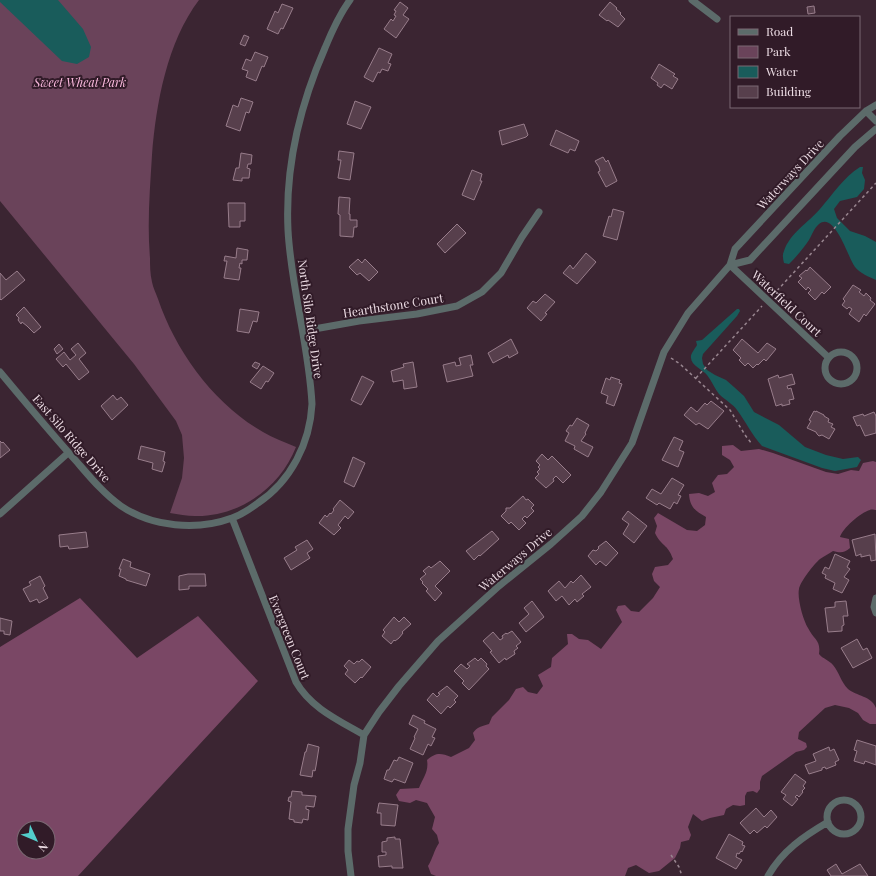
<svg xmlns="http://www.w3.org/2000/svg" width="876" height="876" viewBox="0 0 876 876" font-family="'Playfair Display',serif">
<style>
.green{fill:#6a435a}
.forest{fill:#7a4765;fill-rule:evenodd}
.water{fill:#195c5b}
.building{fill:#573f4c;stroke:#987d8b}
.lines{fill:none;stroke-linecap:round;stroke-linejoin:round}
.path{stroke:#98858f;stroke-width:1.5;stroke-dasharray:3 3;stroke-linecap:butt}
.street{stroke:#5c6b6a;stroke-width:7}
.labels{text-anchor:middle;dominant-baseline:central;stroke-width:4;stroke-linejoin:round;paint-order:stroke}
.park-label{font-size:12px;font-style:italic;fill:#fcbadf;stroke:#311b28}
.street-label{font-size:12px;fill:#ebdbe3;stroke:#311b28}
</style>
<rect width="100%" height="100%" fill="#3b2532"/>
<path class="green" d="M0,0H199C167,42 156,104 152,155C150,189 147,223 150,258C150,265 150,274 152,282C153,288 156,293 158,299C176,352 214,404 263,432C273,438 285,442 296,447C280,488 239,517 195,516C187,516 178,514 170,513L182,478L184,458L182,435L176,421L134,364L0,201Z"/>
<path class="forest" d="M733,445L741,451L759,449L773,453L826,472L838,474L851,470L859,471L863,463L873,461L876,462V510C875,510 871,509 870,510C861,512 842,529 840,537L849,539L850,548C844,553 841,553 833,551C829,554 824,556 820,559C814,564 800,582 799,589C797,598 803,620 808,628C814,640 821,640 819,654C823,659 829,660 833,665C839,672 841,682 848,689C856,696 872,696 876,708C876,712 876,719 876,724H870L863,720L858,713L849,708L835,705L825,708L799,732L798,739L806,743L807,747L804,750L796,752L762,776L760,782V789L757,793L753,791L747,792L745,796V805L740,806L733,805L726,809L724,815L710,818L702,821L693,814L688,827L691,835L689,840L681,842L680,848L675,858L659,871L649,873L636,865L628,868L625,876H436L431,874L428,866C433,858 434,850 439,843L437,835L432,829L435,817L427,803L416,800L410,803L399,801L396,795L400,789L419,788C423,778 429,772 427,760C436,752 441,753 451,757L469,748L475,740L473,733C477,727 482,726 489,724L492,717L509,700L516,689L523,687L528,692L537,694L543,686L538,675L551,667L552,658L568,644L567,634H572L579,639L588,640L601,649L622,622L616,610L618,606L625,605L631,611L639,612L653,598L660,587L654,581L652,574L655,567L668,565L673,559C668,544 661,546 655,533L657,526L654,518L658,513L687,530L697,531L705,525L706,517C696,511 690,508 689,494L699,493L708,496L715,492L712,483L718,475L727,474L734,467L730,460L722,455V446Z
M80,598L137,658L198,616L258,681L78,876H0V647ZM24,828H48V852H24Z"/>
<path class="water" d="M0,0H58L83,29L91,47L89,57L77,64L62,61L0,2Z
M860,167H863L862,173L865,180L864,189L857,197L840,201L834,209L837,218L850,231L865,236L876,242V280C869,277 860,273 855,267C848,258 835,211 819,224C814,228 812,235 809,240C803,249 796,257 789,264L784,263C783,259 782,255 784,251C790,233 808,223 820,209C833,194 843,178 860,167Z
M737,309H739L740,311L737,316L703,354L702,358L703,364L707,370L715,375L726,380L734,387L744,396L754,412L779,425L805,447L826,455L843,459L858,457L861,460L857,467L835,471L822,468L762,446C752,435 746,422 737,410C733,404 725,400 719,394C714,388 712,381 707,375C703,370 691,365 691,358C690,354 695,349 697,345L696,341L702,340Z"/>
<path class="building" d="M400,2L408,8L403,15L409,19L396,38L384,29L391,19L393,21L396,16L394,15L396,11L394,10Z
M610,2L617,8L616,9L621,13L620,14L625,19L618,27L608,20L607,21L599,15Z
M282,4L293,8L283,29L281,28L278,34L267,29L275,11L278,13Z
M814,6L815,13L808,14L807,7Z
M244,35L249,37L245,46L240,44Z
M379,48L392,54L388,63L391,64L388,71L382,69L380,73L378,72L373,82L364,77Z
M255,52L268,57L264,67L262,66L256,81L246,77L248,71L242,69L246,59L251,61Z
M659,64L675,74L673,76L678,79L672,89L664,84L661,88L657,85L658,83L651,78Z
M241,98L253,102L249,113L246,112L240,131L226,126L233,105L238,107Z
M355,101L371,107L361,129L347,124Z
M524,124L528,135L526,137L502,145L499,131Z
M556,130L579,141L575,151L570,149L568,153L550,145Z
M339,151L354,153L350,180L338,178L341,160H338Z
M241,153L252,155L251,164H248L247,168L250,169L249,178H242V181L233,180L236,168H239Z
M603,157L606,162L608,160L617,181L606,187L598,172L600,171L599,167L595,161Z
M472,170L482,174L480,181H482L474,200L462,195Z
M339,197L350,198L349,214H350V220H357V227H354L353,237L340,236V215L338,214Z
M228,203H245V221H240V227H229Z
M613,209L624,212L617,240L603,236L609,216L611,217Z
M457,224L466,233L445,253L437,244Z
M237,248L248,250L247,260H242V264L240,263L239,268H241L239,280L224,278L227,261H224L225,256L236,258Z
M586,253L596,262L577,284L563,273L570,265L573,269Z
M358,259L362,263L365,259L378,272L369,281L360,273L357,275L349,267Z
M810,267L831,287L824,294L822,292L815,300L808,293L811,290L808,287L806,290L798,282L802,278L799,276L806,270L807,271Z
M17,271L25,280L1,300L0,299V273L6,280Z
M853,285L861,290L859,292L864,296L866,293L871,298L870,300L875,304L866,316L864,314L859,322L849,314L852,309L849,307L847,309L842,305L845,301L843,299Z
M545,294L555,302L545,313L547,314L541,321L527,308L533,301L536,303Z
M24,307L41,327L34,333L27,326L22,322L21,324L18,320L19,318L16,315Z
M240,309L259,312L257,322L253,321L249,333L237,331Z
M511,339L518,353L509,358L508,355L493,363L488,353Z
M742,339L758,353L767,343L776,349L766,361L764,359L758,365L757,364L753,368L748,363L745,366L739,360L741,358L733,350Z
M78,343L86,353L79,359L89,372L79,380L66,364L63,367L56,359L64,352L70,360L76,355L71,349Z
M59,344L63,349L57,354L54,349Z
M471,355L473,365H470L473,376L447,382L443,365L455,362L456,366L461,365L459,358Z
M255,362L260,364L257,369L252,366Z
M413,362L417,387L404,389L403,380L393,382L391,371L404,367L403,364Z
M263,366L274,373L268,382L266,381L261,389L250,382Z
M792,374L795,384L787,386L788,389L791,388L794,399L789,400L790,404L782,406V404L776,406L768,379L778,375L779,378Z
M362,376L374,382L361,405L351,400Z
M611,377L620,380L619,383L622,384L614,406L606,403L608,396L601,393L606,378L610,380Z
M113,395L117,400L121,397L128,405L112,420L101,406Z
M711,401L724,411L708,429L699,423L696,425L684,415L691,407L697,412L705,403L707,405Z
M814,411L816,412V411L824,415V416L829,419L828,422L833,424L831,427L835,429L829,439L822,435L819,436L817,434L816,432L807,428L811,421L809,420Z
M874,412L876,416V433L865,436L860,425L857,426L853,417L863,414L864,416Z
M577,418L589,425L585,433L586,434L581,441L593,447L588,457L574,449L575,446L565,441L569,433L566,431L570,425L572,426Z
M674,437L683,441L679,450L684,452L678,467L662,460Z
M0,441L2,443L3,442L10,450L0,458Z
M141,446L165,452L163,461L165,462L162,472L152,469L153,463L138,459Z
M542,454L548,460L552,456L571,475L563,483L556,476L553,479L554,481L546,488L535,478L539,474L537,472L540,469L538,467L540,465L536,461Z
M353,457L365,463L354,487L344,482Z
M672,478L684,485L678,495L681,496L677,504L674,502L670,509L659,503L657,505L646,498L652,489L661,494Z
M523,496L526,500L528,499L534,505L531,508L534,511L527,518L525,516L522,519L526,523L519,530L511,522L509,524L501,516L506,511V508H510Z
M340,500L354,512L348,519L345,516L338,525L341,528L334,535L319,523L325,515L327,517L330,513L331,514L334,510L333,509Z
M628,511L647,526L634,543L623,534L629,524L622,519Z
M492,531L499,539L480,556L479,555L474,560L466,551Z
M86,532L88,547L69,549L68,546L60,547L59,535Z
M875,534L876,560L871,561L870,555L861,557V554L856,556L852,540Z
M307,540L313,549L307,553L310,558L291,570L284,558L297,550L295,547Z
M606,541L618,553L606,566L600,561L596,565L588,556L593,550L596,551L599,548L598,547Z
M835,554L850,561L847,567L850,569L844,577L849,580L842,593L833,589L835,583L825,578L826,575L822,573L825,567L829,569Z
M123,559L131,562L130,567L150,574L146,586L126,580V579L119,576L121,569H119Z
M440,561L450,571L435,586L442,593L435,601L426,591L428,589L422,583L423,582L420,579L426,574L423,571L429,566L431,568Z
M188,574H205L206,586H189V589L179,590V576Z
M581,575L591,587L582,594L584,596L577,602L575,599L569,605L562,596L556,601L548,591L559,581L565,588L571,581L573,583Z
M40,576L45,586L43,588L48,598L39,603L37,599L30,602L23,589L31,585L29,582Z
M532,601L544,617L526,632L519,623L529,614L524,608Z
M846,601L848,616H843L844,625L842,626V631L828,632L825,608L835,607V602Z
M394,617L399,622L404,617L411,624L402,632L403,633L399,638L395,641L394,640L391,644L382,636L385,632L383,630Z
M0,618L12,621L10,635L4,634V631H0Z
M512,631L521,642L516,646L518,648L514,651L515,654L506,660L505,658L499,663L490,652L492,651L483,641L493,632L500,640L503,638L502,636L506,633L507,634Z
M857,639L863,650L867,648L872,658L853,668L841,648Z
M475,658L478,661L481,658L487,664L486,666L489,669L469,690L462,683L464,681L454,671L461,664L467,669L470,666L467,664Z
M362,659L371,667L362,678L361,677L355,683L345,674L348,670L344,666L349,660L354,664L357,661L359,662Z
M447,686L458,696L454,700L456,702L450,708L448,706L441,714L427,700L433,693L437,697L440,694L438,693Z
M413,715L425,721L424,723L436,729L432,737L435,738L431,746L428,744L423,755L410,749L415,738L414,737L418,729L409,724Z
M857,740L876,746V765L865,761L864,764L854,761L857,751L854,750Z
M308,744L319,747L316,766L315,771L313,770L312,777L300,775L305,752H306Z
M829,747L830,751L834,749L839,760L835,762L836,765L826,769L825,767L822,768V770L809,774L805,765L816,761L813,754Z
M399,757L413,763L405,783L394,779L392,782L384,779L387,770H389L394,760L397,761Z
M795,774L806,782L803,786L805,788L802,791L803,792L799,797L797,795L795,797L798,799L792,806L783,799L786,795L781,792Z
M292,791L302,792V795L316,796L314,807L306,806V809L309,810L308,820L303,819L302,823L294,822V820L289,819L291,802L288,801L289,797H291Z
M379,803L398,805L395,826L381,825V813H377Z
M756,808L764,817L771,810L777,817L767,828L765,826L757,833L754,830L750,834L740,823Z
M729,834L743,842L742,845L745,846L742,852L741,851L739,854L737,853L736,857L742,860L736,869L716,858Z
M395,837V839H400L403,868H392V866L379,867L378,856L386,855V852H382V842L387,841V838Z
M836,864L842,874L860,864L868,876H831L827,870Z"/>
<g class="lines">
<path class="path" d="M773,295L876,183
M671,358L680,364L730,410L745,435L752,444
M696,378L762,306
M671,855L679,867L682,876"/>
<path class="street" d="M692,0L717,19
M866,111L876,121
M730,265L750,260L855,147L876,129
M730,265L828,357
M303,331L359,321L417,314L457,306L482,292L501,273L522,237L539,212
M825 368a16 16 0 1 1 32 0a16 16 0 1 1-32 0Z
M0,372C25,402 50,432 77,462C90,477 104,494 121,506C152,527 197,531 232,518C241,515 250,509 258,503C291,481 310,443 312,404C309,345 291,288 288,230C285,167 300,105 325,48C332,31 339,15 350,0
M0,514L68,453
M232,518L296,682C311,708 338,720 364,735
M876,598L874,607L876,613
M827 817a17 17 0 1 1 34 0a17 17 0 1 1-34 0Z
M351,876L348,851V829L354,785L360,763L364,735L379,712L399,686L438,641L499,586L551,544L582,516L601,492L632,443L664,352L688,313L730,265L735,249L840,136L866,111L876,105
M768,876C782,851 804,836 828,822"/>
</g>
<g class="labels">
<g class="park-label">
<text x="80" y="82">Sweet Wheat Park</text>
</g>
<g class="street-label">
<text transform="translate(790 174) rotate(-47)">Waterways Drive</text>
<text transform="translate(787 303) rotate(43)">Waterfield Court</text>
<text transform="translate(393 305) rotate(-9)">Hearthstone Court</text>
<text transform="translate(311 319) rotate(82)">North Silo Ridge Drive</text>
<text transform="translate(72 438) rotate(49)">East Silo Ridge Drive</text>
<text transform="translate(515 559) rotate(-40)">Waterways Drive</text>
<text transform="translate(290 637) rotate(68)">Evergreen Court</text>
</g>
</g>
<rect x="730" y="16" width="130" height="92" fill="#311b28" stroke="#7b6873"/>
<rect x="738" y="29" width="20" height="6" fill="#5c6b6a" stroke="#7b6873"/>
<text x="766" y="36" font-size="12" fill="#ebdbe3">Road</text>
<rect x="738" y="46" width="20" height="12" fill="#6a435a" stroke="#7b6873"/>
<text x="766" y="56" font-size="12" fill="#ebdbe3">Park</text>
<rect x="738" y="66" width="20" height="12" fill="#195c5b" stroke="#7b6873"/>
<text x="766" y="76" font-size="12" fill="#ebdbe3">Water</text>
<rect x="738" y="86" width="20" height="12" fill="#573f4c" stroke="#7b6873"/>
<text x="766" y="96" font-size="12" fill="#ebdbe3">Building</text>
<g transform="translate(36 840) rotate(134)"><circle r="19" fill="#311b28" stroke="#7b6873"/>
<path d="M0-3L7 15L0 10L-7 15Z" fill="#53cdcb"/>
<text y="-6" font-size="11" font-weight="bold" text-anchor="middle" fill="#ebdbe3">N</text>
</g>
</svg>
